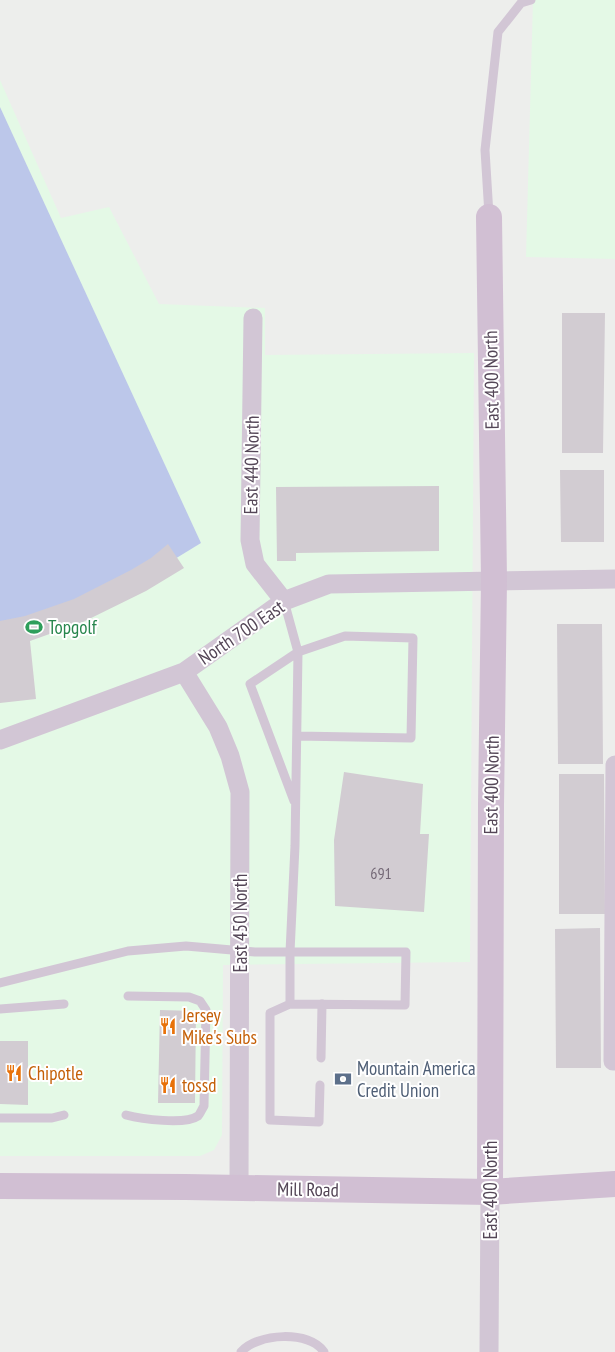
<svg xmlns="http://www.w3.org/2000/svg" width="615" height="1352" viewBox="0 0 615 1352" font-family="'PT Sans Narrow',sans-serif">
<style>
.commercial{fill:#e4f9e6}
.green{fill:#bcc7ea}
.building{fill:#d2ccd2}
.lines{fill:none;stroke-linecap:round;stroke-linejoin:round}
.lane{stroke:#d2c6d5;stroke-width:9}
.street{stroke:#d2c6d5;stroke-width:19}
.secondary{stroke:#d1bfd3;stroke-width:26}
.labels{text-anchor:middle;dominant-baseline:central;stroke-width:4;stroke-linejoin:round;paint-order:stroke}
.number-label{font-size:16px;fill:#746876}
.street-label{font-size:19px;fill:#544657;stroke:#fff}
.leisure-label{font-size:19px;fill:#27864d;stroke:#fff;text-anchor:start}
.food-label{font-size:19px;fill:#c56008;stroke:#fff;text-anchor:start}
.service-label{font-size:19px;fill:#4e5e75;stroke:#fff;text-anchor:start}
</style>
<rect width="100%" height="100%" fill="#edeeec"/>
<path class="commercial" d="M533,0H615V259L526,257Z
M0,80L61,218L109,207L159,304L265,308V355L474,353L470,962L223,965L222,1135L214,1150L200,1156H0Z"/>
<path class="green" d="M0,107L201,543L165,565L0,634Z"/>
<path class="building" d="M562,313H605L603,453H562Z
M560,470H604V542H561Z
M439,486V551L296,553V561H277L276,487Z
M168,544L184,568L146,591L83,622L30,641L36,699L0,703V621L25,616L74,599L131,570L151,558Z
M557,624H602L603,764H558Z
M344,772L423,784L420,834H429L424,912L335,906L334,840Z
M559,774H604L605,914H559Z
M600,928L601,1068H556L555,929Z
M160,1010L196,1011L195,1103H158Z
M0,1041H28V1105L0,1104Z"/>
<g class="lines">
<path class="lane" d="M489,215L485,150L498,32L521,3L531,0
M294,801L250,684L298,652L345,636L413,638L411,738L297,736
M0,983L128,951L186,946L255,952H290L295,846L298,652L284,601
M290,1004L405,1005L406,952H290V1004L270,1013V1120L319,1122L320,1085
M0,1009L64,1004
M321,1058L322,1004
M126,1115C141,1119 185,1125 198,1116C200,1114 202,1109 204,1106L206,1010L200,1001L189,997L128,996
M0,1118H52L64,1115
M241,1352C257,1333 310,1330 324,1352"/>
<path class="street" d="M253,318L250,540L255,564L284,601
M184,672L218,727L230,756L240,792L239,1188
M0,740L184,672L284,601L329,584L615,579
M615,765L613,1061H615
M489,1352L490,1192"/>
<path class="secondary" d="M489,217L494,580L491,805L490,1192
M0,1186L186,1187L490,1192L615,1184"/>
</g>
<defs>
<g id="stadium-bare" transform="scale(1.35)"><path d="M0-5a6.5 5 0 1 0 0 10a6.5 5 0 1 0 0-10ZM-3.5-1.8h7v3.6h-7Z" fill="#2e9e5b" stroke="#fff" stroke-width="2.5" paint-order="stroke"/></g>
<g id="restaurant-bare" transform="scale(1.35)"><path d="M-5-6h1v4h1v-4h1v4h1v-4h1v5L-1.5 .5V6h-2V.5L-5-1ZM5-6V6H3V1.5H1.5Q1.5-4 5-6Z" fill="#e8710a" stroke="#fff" stroke-width="2.5" paint-order="stroke"/></g>
<g id="bank-bare" transform="scale(1.35)"><path d="M-6-4H6V4H-6ZM0-2.3a2.3 2.3 0 1 0 0 4.6a2.3 2.3 0 1 0 0-4.6Z" fill="#5c6f8a" stroke="#fff" stroke-width="2.5" paint-order="stroke"/></g>
</defs>
<g fill-rule="evenodd">
<use href="#stadium-bare" x="34" y="627"/>
<use href="#restaurant-bare" x="168" y="1026"/>
<use href="#restaurant-bare" x="14" y="1073"/>
<use href="#bank-bare" x="343" y="1079"/>
<use href="#restaurant-bare" x="168" y="1085"/>
</g>
<g class="labels">
<g class="number-label">
<text x="381" y="873">691</text>
</g>
<g class="street-label">
<text transform="translate(491 380) rotate(-91)">East 400 North</text>
<text transform="translate(251 465) rotate(-89)">East 440 North</text>
<text transform="translate(241 632) rotate(-34)">North 700 East</text>
<text transform="translate(491 785) rotate(-89)">East 400 North</text>
<text transform="translate(240 923) rotate(-90)">East 450 North</text>
<text transform="translate(308 1189) rotate(1)">Mill Road</text>
<text transform="translate(490 1190) rotate(-90)">East 400 North</text>
</g>
<g class="leisure-label">
<text x="48" y="627">Topgolf</text>
</g>
<g class="food-label">
<text x="182" y="1015">Jersey<tspan x="182" dy="22">Mike's Subs</tspan></text>
<text x="28" y="1073">Chipotle</text>
<text x="182" y="1085">tossd</text>
</g>
<g class="service-label">
<text x="357" y="1068">Mountain America<tspan x="357" dy="22">Credit Union</tspan></text>
</g>
</g>
</svg>
